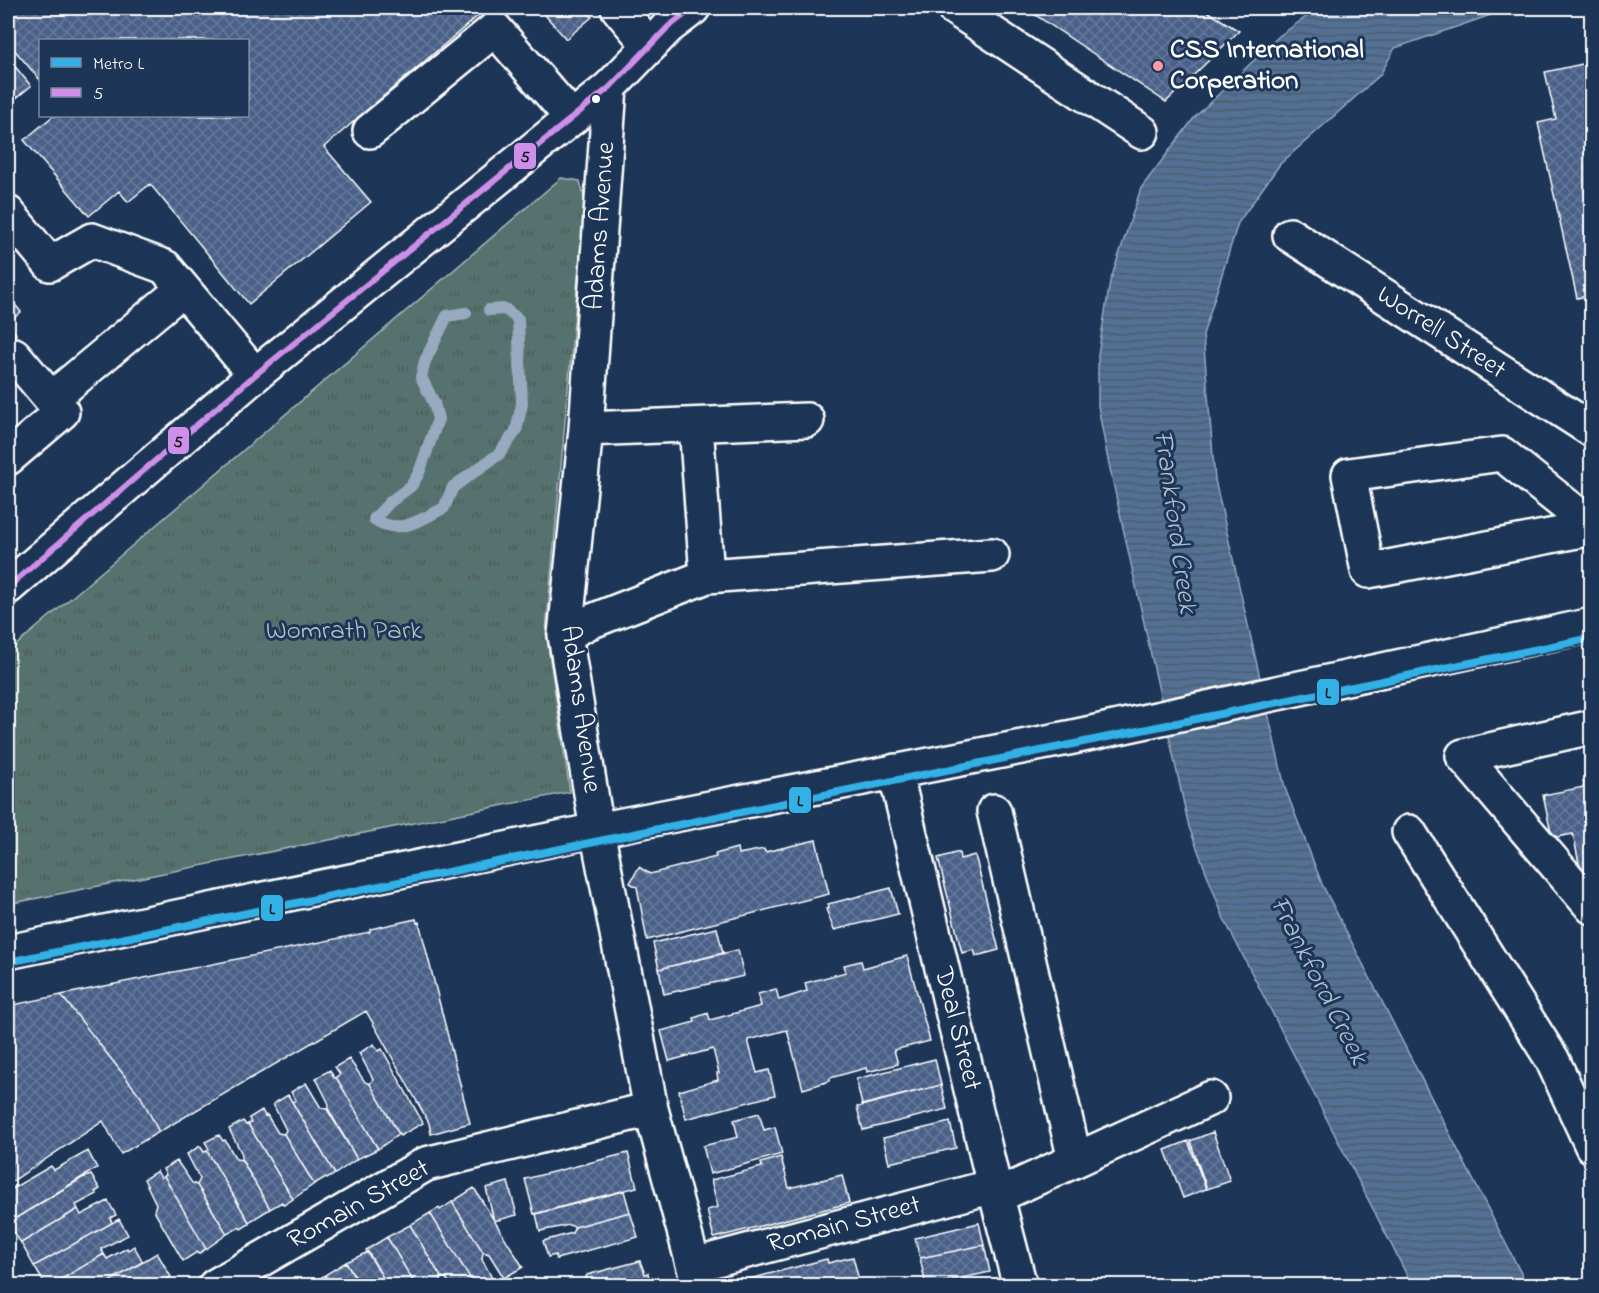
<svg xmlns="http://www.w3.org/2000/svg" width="1599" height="1293" viewBox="0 0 1599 1293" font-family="'Indie Flower',sans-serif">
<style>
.park{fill:url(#park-tufts);stroke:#abb8b6;stroke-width:1.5}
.water{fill:url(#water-rules);stroke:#97aabf;stroke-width:1.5}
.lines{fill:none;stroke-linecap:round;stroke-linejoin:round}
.stream{stroke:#97aabf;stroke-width:12}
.building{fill:url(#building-cross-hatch);stroke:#fff;stroke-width:1.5}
.minor-casing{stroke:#fff;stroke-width:38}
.major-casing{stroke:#fff;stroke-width:38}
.minor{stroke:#1d3557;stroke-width:33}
.major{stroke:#1d3557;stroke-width:33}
.bus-1-casing{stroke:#1d3557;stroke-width:10}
.bus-1{stroke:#ce8fe9;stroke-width:6}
.metro-1-casing{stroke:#1d3557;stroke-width:12}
.metro-1{stroke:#33b1e6;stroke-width:8}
.poi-dot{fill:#ff9aa2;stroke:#1d3557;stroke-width:2}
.bus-dot{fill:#fff;stroke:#1d3557;stroke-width:2}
.labels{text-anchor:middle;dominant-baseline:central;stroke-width:6;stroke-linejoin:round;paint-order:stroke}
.poi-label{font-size:27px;font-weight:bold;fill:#fff;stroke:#1d3557;text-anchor:start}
.street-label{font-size:27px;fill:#fff;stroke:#1d3557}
.park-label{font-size:27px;fill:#b3c0be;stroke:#1d3557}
.water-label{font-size:28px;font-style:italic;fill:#b1bfcf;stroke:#1d3557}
.line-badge{stroke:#1d3557;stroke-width:2}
.pale-badge-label{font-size:16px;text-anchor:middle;font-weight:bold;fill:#111}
</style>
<defs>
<pattern id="park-tufts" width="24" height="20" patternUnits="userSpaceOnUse" patternTransform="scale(1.5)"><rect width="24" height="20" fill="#57726e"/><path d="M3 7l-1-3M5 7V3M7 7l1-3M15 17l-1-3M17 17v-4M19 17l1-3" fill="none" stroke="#505b5a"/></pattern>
<pattern id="water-rules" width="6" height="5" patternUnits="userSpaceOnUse" patternTransform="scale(1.5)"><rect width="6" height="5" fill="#527195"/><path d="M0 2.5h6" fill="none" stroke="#4e5b69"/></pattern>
<pattern id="building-cross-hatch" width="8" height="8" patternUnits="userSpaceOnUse" patternTransform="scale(1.5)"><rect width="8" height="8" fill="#4b6188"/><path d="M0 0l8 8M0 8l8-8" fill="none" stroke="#66799a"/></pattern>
</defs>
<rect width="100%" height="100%" fill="#1d3557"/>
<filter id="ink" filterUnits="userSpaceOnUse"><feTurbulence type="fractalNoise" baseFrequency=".0167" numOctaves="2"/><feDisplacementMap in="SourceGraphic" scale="12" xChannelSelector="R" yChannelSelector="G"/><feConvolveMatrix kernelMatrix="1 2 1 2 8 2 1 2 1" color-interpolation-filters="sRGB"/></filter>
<g filter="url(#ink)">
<path class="park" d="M561,178L580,181L585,201L546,632L570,792L8,904V652Z"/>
<path class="water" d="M1319,8H1511L1395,48L1380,75L1280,164L1238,223L1203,335L1215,480L1285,788L1322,884L1527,1285H1412L1224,919L1189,827L1107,455L1098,406V355L1110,282L1141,188L1194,118L1279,36Z"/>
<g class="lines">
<path class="stream" d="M466,313L447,316L425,361L421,377L434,403L438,419L419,473L411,486L390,502L374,519C399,536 420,520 444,508L453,487L499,454L516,431L522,404L518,319L505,309L489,310"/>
</g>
<path class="building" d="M8,8H487L324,147L371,202L249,304L150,184L128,202L119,191L89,216L24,140L53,116H248V40H40V80L12,47L8,51Z
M539,8H583L592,17L566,39Z
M1025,8H1202L1239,31L1166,102Z
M8,58L31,86L15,99L14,97L8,102Z
M1592,62V295L1577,298L1538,123L1556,119L1545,72Z
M8,296L21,312L8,323Z
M8,323L16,334L8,340Z
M1592,780V889L1583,883L1573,834L1552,838L1543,795L1584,787L1583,781Z
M816,840L829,894L647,940L637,887L630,883L639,867L650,874L716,857L715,854L737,848L738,854L764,849L765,852Z
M959,852L960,859L975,855L999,950L976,956L974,950L962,953L938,858Z
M891,888L898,914L834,930L826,909L829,908L828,904Z
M416,919L417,923L419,922L470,1123L431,1134L429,1123L366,1011L159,1132L141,1097L61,995L370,932V929Z
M717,928L723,953L659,969L653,943Z
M738,950L744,976L664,994L659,969Z
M907,956L930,1041L894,1050L898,1064L867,1072L866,1068L830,1078V1081L803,1089L787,1030L748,1040L757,1073L769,1070L775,1095L686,1119L679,1091L718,1080L717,1073H719L713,1049L669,1061L661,1031L695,1022L694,1018L708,1013L710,1020L761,1006L758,994L776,989L779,1000L807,991L805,983L846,972L844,965L861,961L863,968Z
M61,995L141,1097L159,1132L121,1154L103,1121L8,1184V1006Z
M374,1044L378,1051L382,1049L423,1123L400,1136L370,1084L373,1079L359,1053Z
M349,1059L365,1082L370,1084L399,1134L378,1149L336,1077L340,1074L335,1067Z
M935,1059L941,1085L862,1105L856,1079Z
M330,1070L334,1078L336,1077L378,1149L357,1159L328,1109L329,1104L316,1078Z
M306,1083L321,1108L327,1109L357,1159L335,1174L292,1102L296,1100L291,1092Z
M941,1085L947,1109L863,1130L857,1107Z
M288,1095L335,1174L327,1179L326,1177L314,1184L284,1134L286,1130L273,1104Z
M262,1110L265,1116L267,1115L278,1133L284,1134L314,1184L293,1199L248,1124L251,1123L249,1118Z
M759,1113L764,1130L775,1127L782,1154L710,1174L703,1146L738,1137L734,1120Z
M243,1121L246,1125L248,1124L293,1199L284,1205L282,1202L270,1209L241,1159L242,1154L229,1129Z
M950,1122L956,1148L889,1163L883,1138Z
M1213,1132L1230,1181L1207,1189L1190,1141Z
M219,1135L223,1141L225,1140L236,1159L242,1160L270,1209L249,1222L207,1151L209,1149L205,1142Z
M1188,1141L1206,1189L1183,1198L1165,1150Z
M200,1146L204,1152L207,1151L249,1222V1224L241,1229L240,1227L227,1234L197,1185L200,1179L187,1154Z
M88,1151L97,1168L8,1223V1191L51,1166L54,1170Z
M628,1153L637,1187L534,1214L525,1179Z
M781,1157L789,1188L842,1175L849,1203L714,1238L707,1210L718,1207L711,1180L762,1167L761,1163Z
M177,1161L192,1183L197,1185L227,1234L206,1249L164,1176L166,1175L163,1169Z
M157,1171L161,1178L164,1176L206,1249L198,1254L197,1252L183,1261L154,1211L156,1204L144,1179Z
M91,1175L100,1189L95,1192L97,1194L76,1205L78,1209L21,1243L8,1223L82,1178Z
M508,1182L517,1215L494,1221L486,1188Z
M474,1188L523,1267L504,1278L489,1254L483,1252L452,1202Z
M624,1191L630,1212L575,1227L569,1225L540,1231L536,1214Z
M108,1201L116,1215L110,1218L112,1223L34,1266L21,1243L78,1209L81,1215Z
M452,1202L483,1252L482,1259L495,1284L492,1286H475L430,1213L439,1208L440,1210Z
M630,1212L638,1237L556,1259L555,1255L548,1257L543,1241L572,1233L575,1227Z
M430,1213L475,1286H451L446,1278L441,1277L410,1225Z
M119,1219L128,1235L101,1249L104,1254L50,1286H46L34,1266Z
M979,1223L984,1245L920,1258L915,1238Z
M410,1225L441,1277V1286H416L387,1237Z
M387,1237L416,1286H388L366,1250Z
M984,1245L990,1272L926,1286L920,1258Z
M134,1246L143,1262L102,1286H50L104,1254L107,1259L127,1248L128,1250Z
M368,1252L388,1286H361L346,1262Z
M157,1253L171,1277L155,1286H102Z
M853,1257L859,1280L839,1286L730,1284L827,1259L828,1263Z
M640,1261L645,1274L648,1273L650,1283L639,1286H568L584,1281L587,1275Z
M346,1262L360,1286H331L325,1275Z
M325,1275L331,1286H308Z"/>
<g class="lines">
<g class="minor-casing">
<path id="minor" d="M618,8L650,46
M954,8L1142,132
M610,87L586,429L565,635L597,830L651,1109L699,1286
M370,131L495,29L572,118
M8,213L50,264L92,240L165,267L255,375
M1290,235L1592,430
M8,360L14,355L62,412L8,458
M51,399L183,289
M696,425L707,576L992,555
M586,429L807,420
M1592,526L1502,454L1349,475L1368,571L1592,528
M565,635L587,623L707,576
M1592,727L1463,756L1592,907
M895,771L994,1186L1020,1286
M994,811L1075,1160
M1409,832L1552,1059L1592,1146
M8,952L597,830L1073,737L1592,625
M997,1196L1211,1098
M694,1265L994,1186
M215,1286L426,1164L651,1109"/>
</g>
<g class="major-casing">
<path id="major" d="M8,587L255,375L610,87L668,27L693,8"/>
</g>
<use href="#minor" class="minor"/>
<use href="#major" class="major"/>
<g class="bus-1-casing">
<path id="bus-1" d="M8,587L255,375L610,87L668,27L693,8"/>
</g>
<use href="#bus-1" class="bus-1"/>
<g class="metro-1-casing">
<path id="metro-1" d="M8,962L1592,638"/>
</g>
<use href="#metro-1" class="metro-1"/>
</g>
</g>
<circle class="poi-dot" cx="1158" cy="66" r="6"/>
<circle class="bus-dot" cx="596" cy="99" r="5"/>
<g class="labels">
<g class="poi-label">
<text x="1170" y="50">CSS International<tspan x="1170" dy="31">Corperation</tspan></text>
</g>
<g class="street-label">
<text transform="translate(601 226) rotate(-86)">Adams Avenue</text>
<text transform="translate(1441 333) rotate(33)">Worrell Street</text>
<text transform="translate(580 709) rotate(82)">Adams Avenue</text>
<text transform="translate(957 1029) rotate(76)">Deal Street</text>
<text transform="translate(359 1205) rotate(-29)">Romain Street</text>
<text transform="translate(844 1225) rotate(-15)">Romain Street</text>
</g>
<g class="park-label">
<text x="344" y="631">Womrath Park</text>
</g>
<g class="water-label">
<text transform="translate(1174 522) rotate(82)">Frankford Creek</text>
<text transform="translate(1318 981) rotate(63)">Frankford Creek</text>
</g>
</g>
<g class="line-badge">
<rect x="513" y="142" width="24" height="28" rx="6" fill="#ce8fe9"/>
<rect x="167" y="426" width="23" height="29" rx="6" fill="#ce8fe9"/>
<rect x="1316" y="678" width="24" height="28" rx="6" fill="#33b1e6"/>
<rect x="788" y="786" width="24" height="28" rx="6" fill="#33b1e6"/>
<rect x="260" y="894" width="24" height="28" rx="6" fill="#33b1e6"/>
</g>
<g class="pale-badge-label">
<text x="525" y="162">5</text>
<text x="178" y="447">5</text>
<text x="1328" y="698">L</text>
<text x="800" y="806">L</text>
<text x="272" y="914">L</text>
</g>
<rect width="1599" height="1293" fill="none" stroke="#1d3557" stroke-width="30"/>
<rect x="15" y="15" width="1569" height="1263" fill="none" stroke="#fff" stroke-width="2" filter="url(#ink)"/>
<rect x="39" y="39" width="210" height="78" fill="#1d3557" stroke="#77869a" stroke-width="1.5"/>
<rect x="51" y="58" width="30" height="9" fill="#33b1e6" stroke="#77869a" stroke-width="1.5"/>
<text x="93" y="69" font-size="18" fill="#ffffff">Metro L</text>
<rect x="51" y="88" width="30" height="9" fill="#ce8fe9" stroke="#77869a" stroke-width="1.5"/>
<text x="93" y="99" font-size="18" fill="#ffffff">5</text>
</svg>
